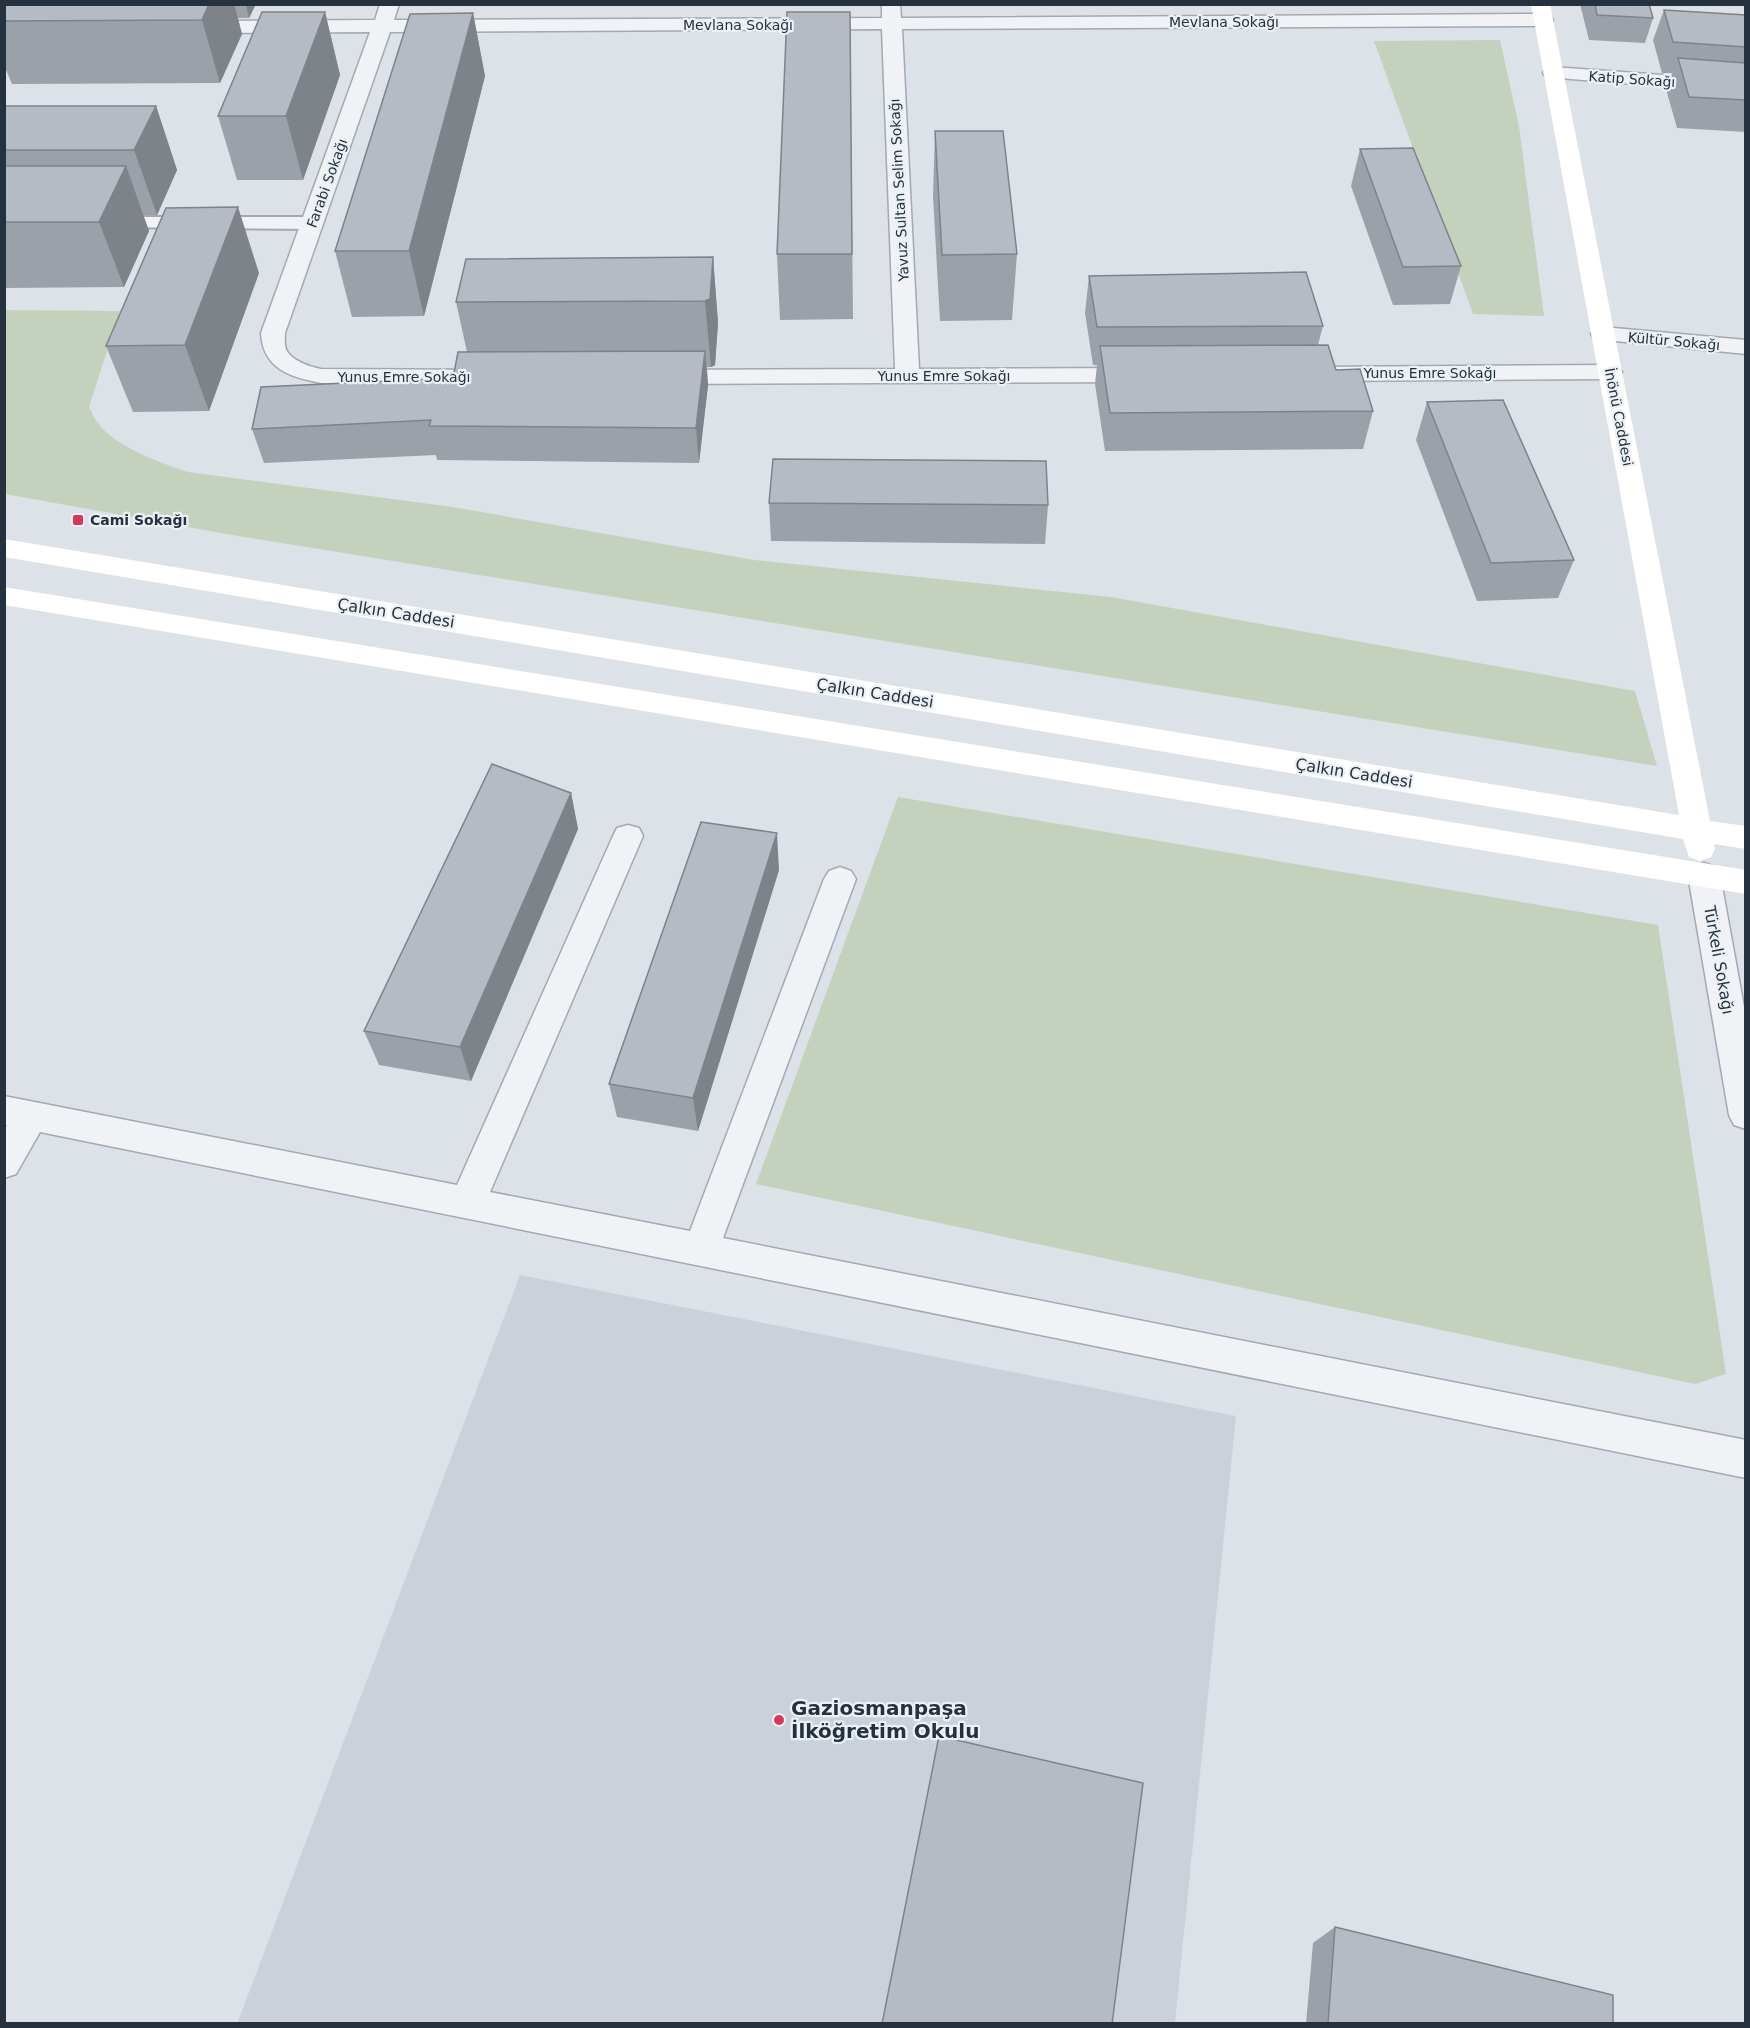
<svg xmlns="http://www.w3.org/2000/svg" width="1750" height="2028" viewBox="0 0 1750 2028" font-family="'DejaVu Sans',sans-serif">
<style>
.built{fill:#cbd1da}
.green{fill:#c4d2bd}
.lines{fill:none;stroke-linecap:round;stroke-linejoin:round}
.lane-casing{stroke:#a2a9b2;stroke-width:4}
.street-casing{stroke:#a2a9b2;stroke-width:3}
.lane{fill:#f0f2f6;fill-rule:evenodd}
.street{fill:#f0f2f6;fill-rule:evenodd}
.secondary{fill:#fff;fill-rule:evenodd}
.wall{fill:#9ba1a9}
.shaded-wall{fill:#7e838a}
.building{fill:#b4bbc5;stroke:#7e838a;stroke-width:1.5}
.poi-dot{fill:#d7385a;stroke:#ecf1f6;stroke-width:2}
.labels{text-anchor:middle;dominant-baseline:central;stroke-width:4.5;stroke-linejoin:round;paint-order:stroke}
.far-street-label{font-size:14px;fill:#25313f;stroke:#ecf1f6}
.far-poi-label{font-size:14px;font-weight:bold;fill:#25313f;stroke:#ecf1f6;text-anchor:start}
.street-label{font-size:16px;fill:#25313f;stroke:#ecf1f6}
.near-poi-label{font-size:20px;font-weight:bold;fill:#25313f;stroke:#ecf1f6;text-anchor:start}
</style>
<rect width="100%" height="100%" fill="#dde2e8"/>
<path class="built" d="M520,1275L1236,1416L1175,2023L237,2024Z"/>
<path class="green" d="M1500,40L1519,126L1544,316L1473,314L1374,41Z
M4,310L120,311L89,407C92,412 94,419 98,423C114,446 163,464 188,472L453,507L754,560L1111,597L1635,691L1657,766L232,535L5,494Z
M898,797L1658,925L1726,1374L1695,1384L756,1184Z"/>
<g class="lines">
<g class="lane-casing">
<path id="lane" d="M109,217H312L319,219L321,223L319,227L312,229L102,227L100,223L102,219Z"/>
</g>
<g class="street-casing">
<path id="street" d="M380,4H399L394,20L882,18V4H900L901,18L1543,14L1550,16L1553,20L1550,24L1543,26L902,29L919,369L1141,368L1150,370L1153,375L1150,380L1141,382L664,384L655,382L652,377L655,372L664,370L895,369L882,29L390,32L285,333C285,337 284,344 286,349C290,360 310,367 321,369L499,370L508,372L511,377L508,382L499,384L321,383C290,377 263,369 261,333L370,32L195,33L188,31L185,27L188,23L195,21L375,20Z
M1553,67L1746,81V93L1546,77L1543,73L1546,69Z
M1603,327L1746,340V354L1595,339L1591,334L1595,329Z
M1610,365L1618,367L1622,372L1618,377L1610,379L1318,381L1310,379L1306,374L1310,369L1318,367Z
M628,825L639,828L643,836L490,1192L690,1231L824,879L829,871L840,867L851,871L856,879L723,1238L1746,1440V1478L40,1132L16,1174L4,1178V1130L7,1125H4V1096L457,1185L613,836L617,828Z
M1704,863L1715,867L1720,875L1746,1018V1129L1734,1125L1729,1115L1688,875L1693,867Z"/>
</g>
<use href="#lane" class="lane"/>
<use href="#street" class="street"/>
<path class="secondary" d="M1531,4H1550L1710,821L1746,826V849L1714,844L1715,849L1711,857L1700,861L1689,857L1683,839L4,557V539L1679,815Z
M4,587L1746,870V894L4,605Z"/>
</g>
<path class="wall" d="M4,4H256L249,18H238L242,34L220,83L12,84L4,65Z
M1580,4H1649L1653,18L1645,43L1589,40Z
M1664,10L1746,15V132L1677,128L1666,89L1672,73H1662L1653,40Z
M325,12L340,75L303,180H237L218,116Z
M850,12L853,319L780,320L777,254Z
M473,13L485,76L424,316L352,317L335,251Z
M4,106H156L177,170L157,215H143L149,231L124,287L4,288Z
M935,131L1017,254L1012,320L940,321L933,196Z
M1360,149L1461,266L1450,304L1393,305L1351,186Z
M713,257L718,323L715,365L711,367H707L708,385L699,463L437,460L436,455L264,463L252,429L453,378L467,352L456,302Z
M259,273L209,411L133,412L106,346Z
M1089,276L1323,326L1318,345L1336,370L1373,411L1363,449L1105,451L1095,384L1097,365H1093L1085,313Z
M1427,402L1574,560L1558,598L1477,601L1416,440Z
M769,503L1048,505L1045,544L771,541Z
M571,793L578,829L471,1081L379,1065L364,1031Z
M779,870L698,1131L617,1117L609,1084Z
M1335,1927L1613,2024H1306L1313,1943Z"/>
<path class="shaded-wall" d="M209,4H234L242,34L220,83L202,20Z
M246,4H256L249,18Z
M325,12L340,75L303,180L286,116Z
M473,13L485,76L424,316L409,251Z
M156,106L177,170L157,215L134,150Z
M126,166L149,231L124,287L99,222Z
M238,207L259,273L209,411L185,345Z
M713,257L718,323L715,365L711,367L705,301Z
M705,351L708,385L699,463L696,428Z
M571,793L578,829L471,1081L460,1047Z
M777,833L779,870L698,1131L693,1098Z"/>
<path class="building" d="M4,4H209L202,20L4,21Z
M1595,4H1649L1653,18L1597,15Z
M1664,10L1746,15V47L1673,42Z
M262,12H325L286,116H218Z
M787,12H850L852,254H777Z
M473,13L409,251H335L410,14Z
M1678,58L1746,63V100L1689,97Z
M4,106H156L134,150H4Z
M935,131H1003L1017,254L942,255Z
M1413,148L1461,266L1403,267L1360,149Z
M4,166H126L99,222H4Z
M238,207L185,345L106,346L166,208Z
M713,257L710,299L705,301L456,302L466,259Z
M1306,272L1323,326L1097,327L1089,276Z
M1328,345L1336,370L1360,369L1373,411L1110,413L1100,346Z
M705,351L696,428L429,426L431,420L252,429L261,387L453,378L458,352Z
M1503,400L1574,560L1491,563L1427,402Z
M773,459L1046,461L1048,505L769,503Z
M492,764L571,793L460,1047L364,1031Z
M701,822L777,833L693,1098L609,1084Z
M939,1736L1143,1783L1112,2024H882Z
M1335,1927L1613,1995V2024H1328Z"/>
<g class="poi-dot">
<rect x="72" y="514" width="12" height="12" rx="3"/>
<circle cx="779" cy="1720" r="6"/>
</g>
<g class="labels">
<g class="far-street-label">
<text x="1224" y="22">Mevlana Sokağı</text>
<text x="738" y="25">Mevlana Sokağı</text>
<text transform="translate(1632 79) rotate(4)">Katip Sokağı</text>
<text transform="translate(327 183) rotate(-70)">Farabi Sokağı</text>
<text transform="translate(899 190) rotate(-93)">Yavuz Sultan Selim Sokağı</text>
<text transform="translate(1674 341) rotate(5)">Kültür Sokağı</text>
<text x="1430" y="373">Yunus Emre Sokağı</text>
<text x="944" y="376">Yunus Emre Sokağı</text>
<text x="404" y="377">Yunus Emre Sokağı</text>
<text transform="translate(1619 417) rotate(79)">İnönü Caddesi</text>
</g>
<g class="far-poi-label">
<text x="90" y="520">Cami Sokağı</text>
</g>
<g class="street-label">
<text transform="translate(396 613) rotate(9)">Çalkın Caddesi</text>
<text transform="translate(875 693) rotate(9)">Çalkın Caddesi</text>
<text transform="translate(1354 773) rotate(9)">Çalkın Caddesi</text>
<text transform="translate(1719 960) rotate(80)">Türkeli Sokağı</text>
</g>
<g class="near-poi-label">
<text x="791" y="1708">Gaziosmanpaşa<tspan x="791" dy="23">İlköğretim Okulu</tspan></text>
</g>
</g>
<rect width="1750" height="2028" fill="none" stroke="#25313f" stroke-width="12"/>
</svg>
